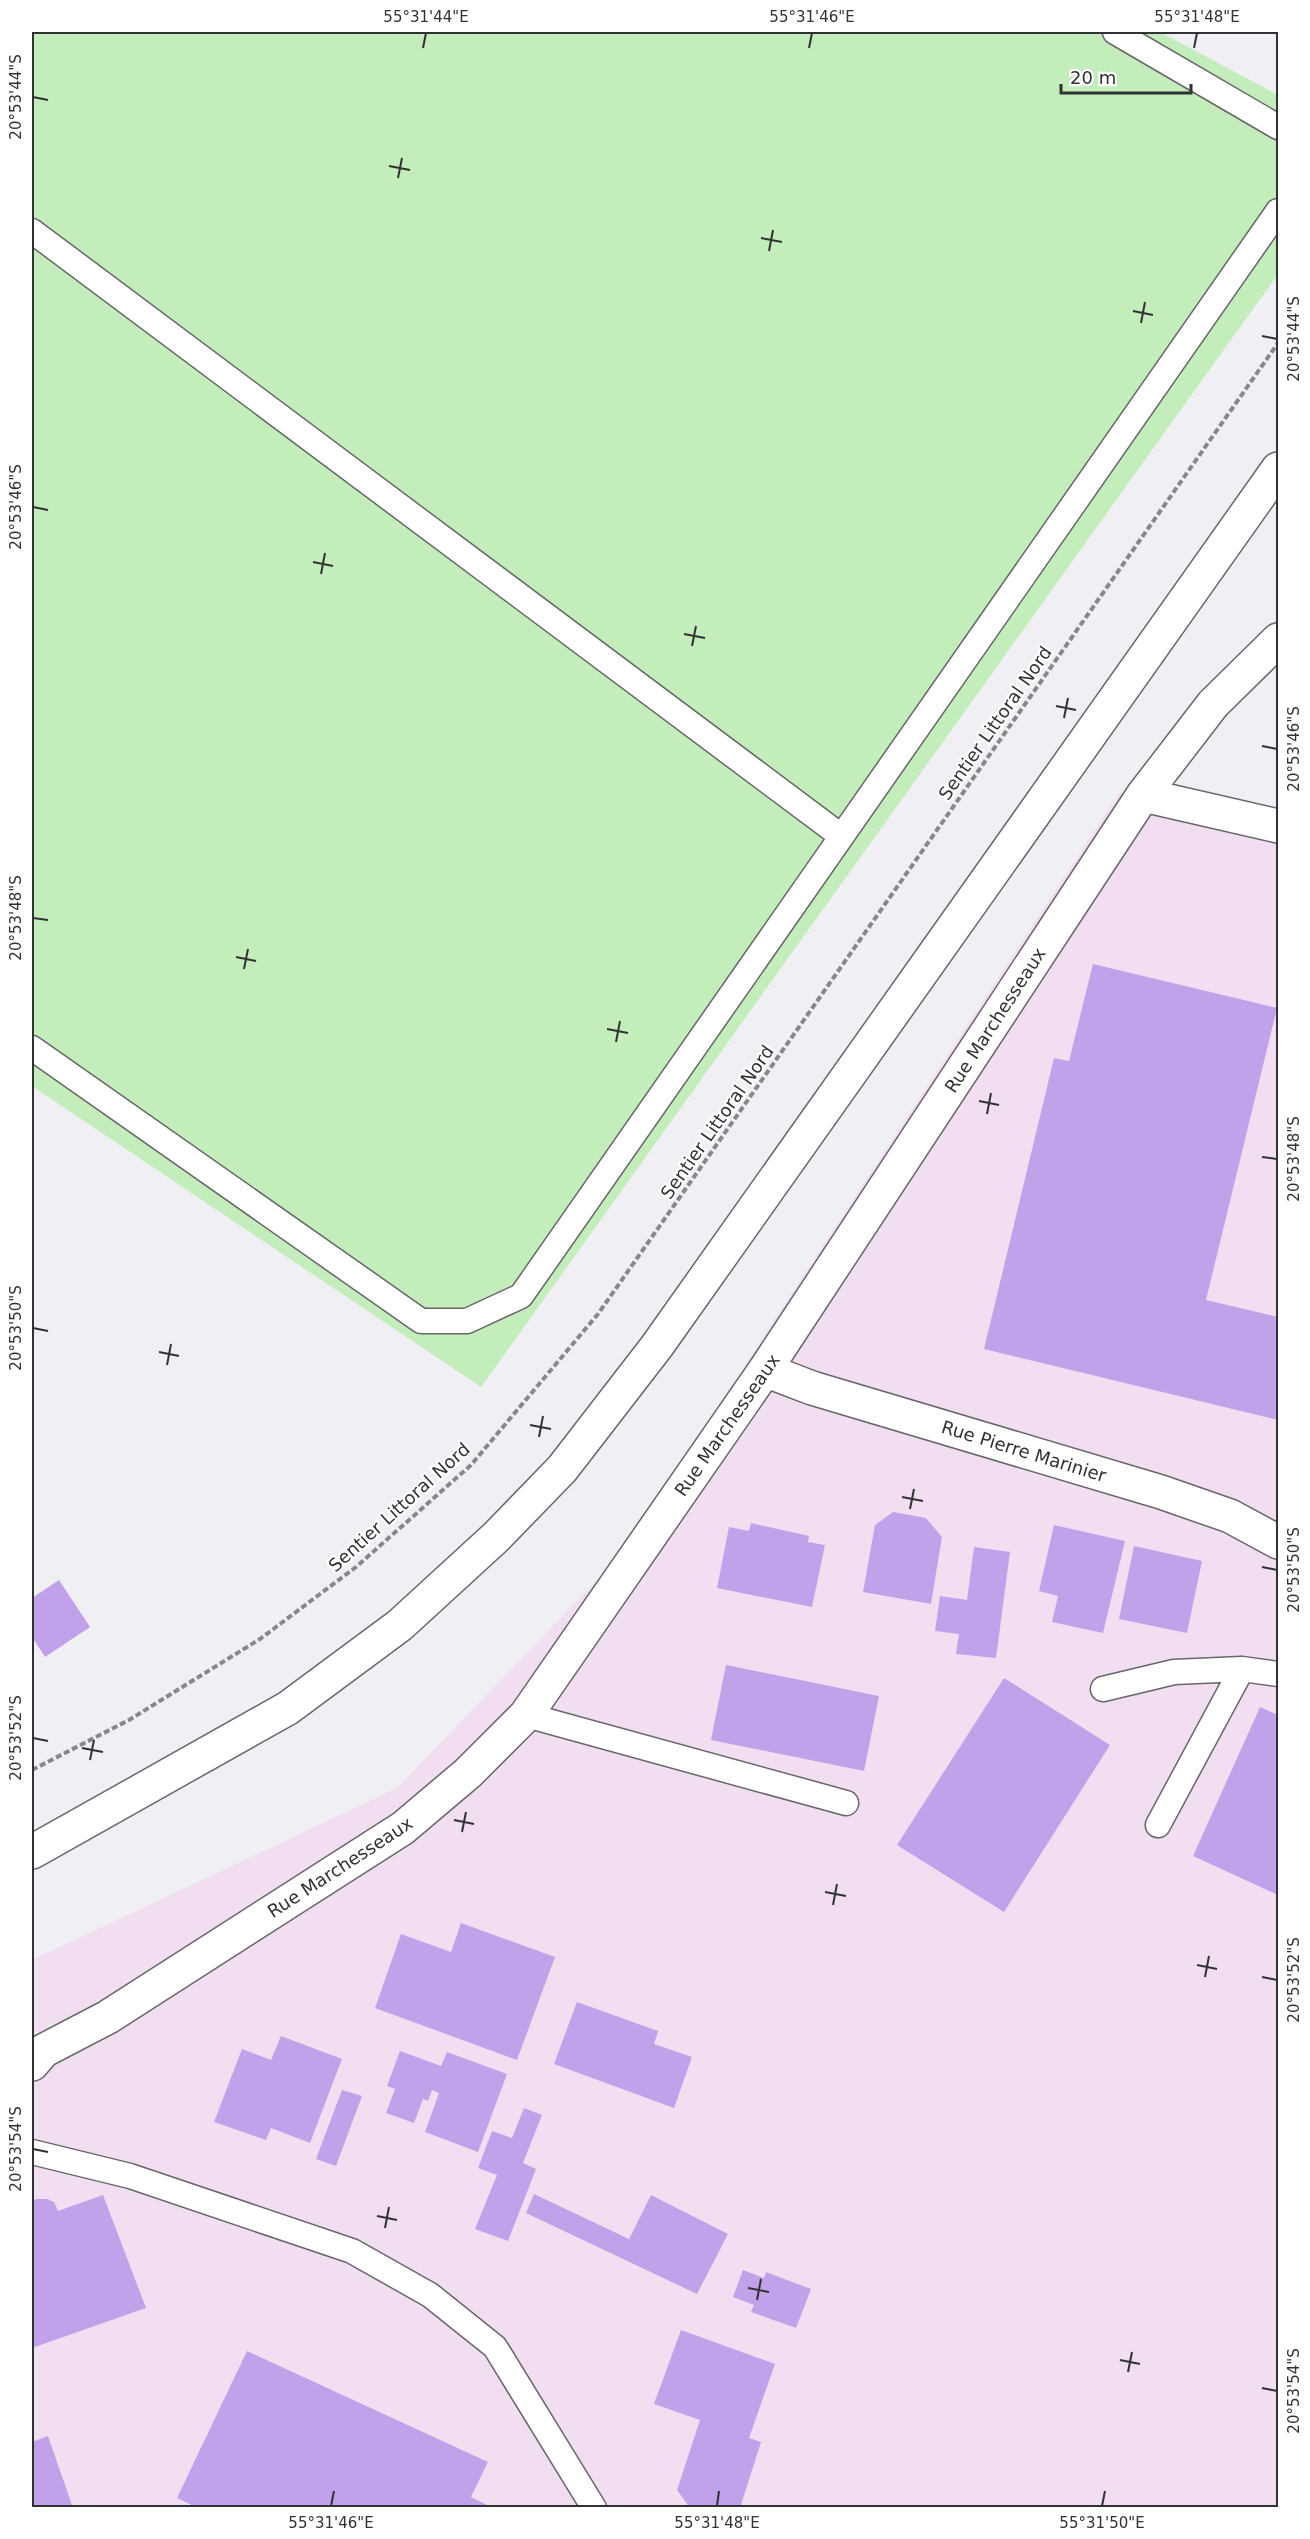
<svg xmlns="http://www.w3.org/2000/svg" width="1310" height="2539" viewBox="0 0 1310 2539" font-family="'DejaVu Sans',sans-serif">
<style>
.industrial{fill:#f1dff1}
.green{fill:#c3edba}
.building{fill:#c1a2ea}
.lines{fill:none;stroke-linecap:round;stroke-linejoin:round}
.service-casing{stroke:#68666a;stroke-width:27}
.minor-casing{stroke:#68666a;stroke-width:36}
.tertiary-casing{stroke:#68666a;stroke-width:36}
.path{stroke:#888789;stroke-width:4;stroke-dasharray:6 3;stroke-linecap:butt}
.service{stroke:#fff;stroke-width:24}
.minor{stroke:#fff;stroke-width:33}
.tertiary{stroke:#fff;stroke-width:33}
.ticks{fill:none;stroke:#323133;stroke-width:2}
.labels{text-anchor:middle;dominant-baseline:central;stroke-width:4.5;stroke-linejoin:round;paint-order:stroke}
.street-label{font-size:18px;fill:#323133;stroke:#fff}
.neatline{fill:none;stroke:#323133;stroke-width:2}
.ticks-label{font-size:15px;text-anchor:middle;fill:#323133}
</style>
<rect width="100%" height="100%" fill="#f0eff3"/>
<path class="industrial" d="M1120,792L1143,795L1278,825V2507H32V1960L397,1788L630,1546L718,1406Z"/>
<path class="green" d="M32,32H1160L1278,95V274L481,1387L32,1086Z"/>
<path class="building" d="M1093,964L1277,1008L1206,1300L1278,1317V1420L984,1349L1054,1058L1069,1061Z
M893,1512L926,1518L942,1537L931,1604L863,1592L875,1525Z
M751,1523L809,1536L808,1542L825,1545L812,1607L717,1588L729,1527L749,1531Z
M1054,1525L1125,1541L1103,1633L1052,1622L1058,1596L1039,1591Z
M1134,1546L1202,1561L1187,1633L1119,1619Z
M974,1547L1010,1552L996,1658L956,1654L959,1634L935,1631L940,1596L967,1600Z
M59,1580L90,1627L45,1657L32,1637V1598Z
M726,1665L879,1696L864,1771L711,1740Z
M1004,1678L1110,1745L1004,1912L897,1845Z
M1260,1707L1278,1715V1895L1193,1856Z
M461,1923L555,1957L517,2060L375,2008L401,1934L451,1952Z
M577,2002L658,2031L654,2044L692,2057L674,2108L554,2064Z
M281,2036L342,2059L310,2143L271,2128L266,2140L214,2122L242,2049L271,2060Z
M400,2051L441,2066L447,2052L507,2074L478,2152L425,2132L439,2093L432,2090L428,2101L423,2099L414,2123L386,2113L395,2089L387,2086Z
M342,2090L362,2096L336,2166L316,2159Z
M524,2108L542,2115L523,2163L536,2169L508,2241L475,2229L497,2175L478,2168L492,2131L512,2138Z
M534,2194L629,2239L651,2195L728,2234L697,2294L526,2213Z
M103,2195L146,2308L32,2348V2202L36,2199H47L54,2202L58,2211Z
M743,2270L764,2278L766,2272L811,2289L796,2328L751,2312L754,2305L733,2297Z
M681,2330L775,2364L749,2438L761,2442L740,2508H690L677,2490L700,2420L654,2404Z
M247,2351L488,2462L471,2497L493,2508H198L177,2498Z
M48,2436L73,2508H32V2442Z"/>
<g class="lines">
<g class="service-casing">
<path id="service" d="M1115,32L1278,127
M32,231L841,836
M32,1048L421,1321H467L521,1296L1278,211
M1103,1689L1174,1672L1242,1669L1278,1674
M526,1715L846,1803
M1158,1825L1242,1669
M32,2152L130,2176L352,2251L430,2295L495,2347L594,2508"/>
</g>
<g class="minor-casing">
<path id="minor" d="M1143,795L1278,826
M765,1370L812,1388L1161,1492L1230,1516L1278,1542
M32,2064L43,2051L108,2017L403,1828L468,1773L526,1715L765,1370L1143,795L1213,704L1278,640"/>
</g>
<g class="tertiary-casing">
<path id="tertiary" d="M32,1852L288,1708L400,1625L496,1537L562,1469L657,1346L1278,469"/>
</g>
<path class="path" d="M32,1770L129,1720L260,1639L356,1567L471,1465L598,1314L1278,343"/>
<use href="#service" class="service"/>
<use href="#minor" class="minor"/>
<use href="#tertiary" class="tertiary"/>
</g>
<path class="ticks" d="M423,48L426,33M809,48L812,33M1194,48L1197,33M33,97L48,100M389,166L410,170M398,178L402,158M761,238L782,242M769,251L773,230M1133,311L1153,315M1141,323L1145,302M1262,336L1277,339M33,507L48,510M313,562L333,566M321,574L325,553M684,634L705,638M692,646L696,626M1056,706L1076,710M1064,718L1068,698M1262,746L1277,749M33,918L48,920M236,957L256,961M244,969L248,949M607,1029L628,1033M616,1042L620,1021M979,1101L999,1105M987,1114L991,1093M1262,1157L1277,1159M33,1328L48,1331M159,1352L179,1356M167,1365L171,1344M530,1425L551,1429M539,1437L543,1416M902,1497L923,1501M910,1509L914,1489M1262,1567L1277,1570M33,1738L48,1741M82,1748L103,1752M90,1760L94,1740M454,1820L474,1824M462,1832L466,1812M825,1892L846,1896M833,1905L837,1884M1197,1965L1217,1969M1205,1977L1209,1956M1262,1977L1277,1980M33,2149L48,2152M377,2216L397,2220M385,2228L389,2207M748,2288L769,2292M757,2300L761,2279M1120,2360L1140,2364M1128,2372L1132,2352M1262,2388L1277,2391M331,2506L334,2491M717,2506L719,2491M1102,2506L1105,2491"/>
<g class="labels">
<g class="street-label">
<text transform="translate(995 723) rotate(-55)">Sentier Littoral Nord</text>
<text transform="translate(995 1020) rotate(-57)">Rue Marchesseaux</text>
<text transform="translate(717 1122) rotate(-55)">Sentier Littoral Nord</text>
<text transform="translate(727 1425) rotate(-55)">Rue Marchesseaux</text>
<text transform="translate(1024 1451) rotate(17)">Rue Pierre Marinier</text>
<text transform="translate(399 1507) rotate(-42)">Sentier Littoral Nord</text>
<text transform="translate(340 1867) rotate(-33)">Rue Marchesseaux</text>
</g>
</g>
<rect width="1310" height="2539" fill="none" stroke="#ffffff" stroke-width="66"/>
<path d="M1061 84v9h130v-9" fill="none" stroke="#323133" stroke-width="3"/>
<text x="1070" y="84" font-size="18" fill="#323133" stroke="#ffffff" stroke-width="4.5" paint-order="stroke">20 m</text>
<rect x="33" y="33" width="1244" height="2473" class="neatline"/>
<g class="ticks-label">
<text x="426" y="22">55°31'44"E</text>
<text x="812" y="22">55°31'46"E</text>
<text x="1197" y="22">55°31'48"E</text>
<text transform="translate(16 97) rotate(-90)" y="5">20°53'44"S</text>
<text transform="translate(1294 339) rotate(-90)" y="5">20°53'44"S</text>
<text transform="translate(16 507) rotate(-90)" y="5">20°53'46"S</text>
<text transform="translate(1294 749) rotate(-90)" y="5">20°53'46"S</text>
<text transform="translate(16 918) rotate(-90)" y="5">20°53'48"S</text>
<text transform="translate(1294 1159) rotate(-90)" y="5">20°53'48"S</text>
<text transform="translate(16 1328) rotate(-90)" y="5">20°53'50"S</text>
<text transform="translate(1294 1570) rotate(-90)" y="5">20°53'50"S</text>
<text transform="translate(16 1738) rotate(-90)" y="5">20°53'52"S</text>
<text transform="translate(1294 1980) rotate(-90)" y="5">20°53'52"S</text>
<text transform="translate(16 2149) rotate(-90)" y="5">20°53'54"S</text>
<text transform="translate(1294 2391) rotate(-90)" y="5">20°53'54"S</text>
<text x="331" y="2528">55°31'46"E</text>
<text x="717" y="2528">55°31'48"E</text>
<text x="1102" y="2528">55°31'50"E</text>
</g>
</svg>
